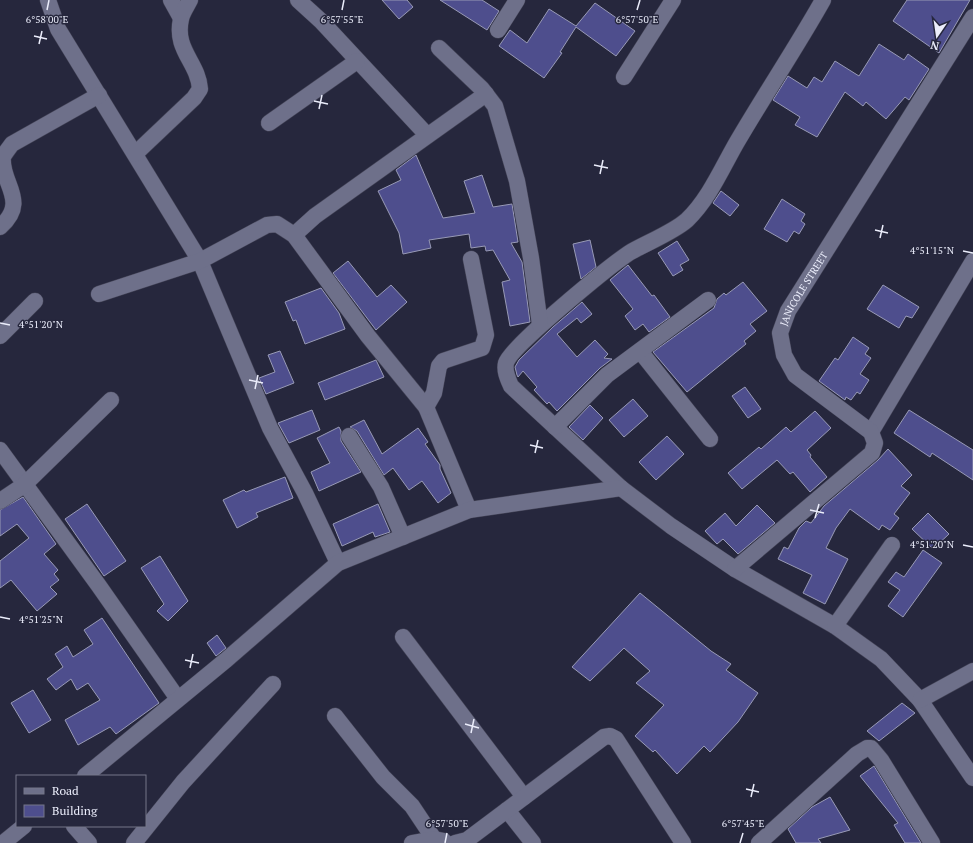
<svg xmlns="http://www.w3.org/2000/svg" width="973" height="843" viewBox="0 0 973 843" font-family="'PT Serif',serif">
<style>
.building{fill:#4e4e8d;stroke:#989ab6}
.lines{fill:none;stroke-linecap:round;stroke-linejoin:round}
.minor-casing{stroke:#444457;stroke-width:17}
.minor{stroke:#6e708a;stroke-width:16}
.ticks{fill:none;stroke:#ebedfb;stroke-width:1.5}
.labels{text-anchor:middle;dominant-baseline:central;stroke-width:3;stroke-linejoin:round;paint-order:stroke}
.street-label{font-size:10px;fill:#ebedfb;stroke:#26273d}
.ticks-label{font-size:10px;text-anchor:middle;fill:#ebedfb;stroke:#26273d;stroke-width:3;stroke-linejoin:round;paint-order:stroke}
</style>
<rect width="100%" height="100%" fill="#26273d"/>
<path class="building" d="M382,0H407L413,7L399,19Z
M440,0H482L499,11L487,30Z
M907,0H970L939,53L893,21Z
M595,3L635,31L616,56L576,27L560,52L562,53L544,78L499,46L510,30L527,43L549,9L576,26Z
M879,44L904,60L908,54L929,69L909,100L905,97L886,119L866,102L863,106L845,92L817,137L795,125L800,117L773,100L788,76L807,88L814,77L822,82L835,61L859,76Z
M416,155L443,218L475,213L464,181L482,175L493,207L512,204L518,242L511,243L522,262L530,322L510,326L502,282L510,280L493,250L486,251L485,246L471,248L469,234L429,240L431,248L403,254L399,233L378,191L401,180L396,170Z
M721,191L739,205L730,216L713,203Z
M782,199L805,214L801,221L805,224L799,234L794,231L787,242L764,229Z
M590,240L596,267L581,279L573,244Z
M677,241L689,260L680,265L683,270L673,276L658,253Z
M348,261L377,297L391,285L407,302L376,330L333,273Z
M628,265L652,296L654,295L670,317L649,332L643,324L635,330L625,316L633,309L610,280Z
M743,282L767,311L750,324L756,331L744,341L746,344L687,392L653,352L714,308L717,299L724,293L726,295Z
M883,285L919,307L912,318L906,316L899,328L867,309Z
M321,288L339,313L345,329L305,344L296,320L293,321L285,302Z
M582,302L592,314L581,323L577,318L557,334L577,357L595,340L608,354L604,358L612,359L600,368L557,411L549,402L547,404L534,390L537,387L523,371L518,377L517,375L515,367L519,360L553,327Z
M853,337L869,348L865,354L871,358L860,374L869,380L860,394L857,392L851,400L846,397L845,400L819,381L835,358L838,360Z
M280,351L294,383L266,394L259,378L275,372L268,355Z
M376,360L384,377L325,400L318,383Z
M745,387L761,409L748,418L732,396Z
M633,399L648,416L624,437L609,420Z
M590,405L603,418L583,440L569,427Z
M312,410L320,430L289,443L278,423Z
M909,410L973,450V480L932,453L930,457L894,433Z
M815,411L831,428L807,450L811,455L810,457L827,477L810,492L793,472L790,474L777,460L742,489L728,473L759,447L761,449L786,427L791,432Z
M364,420L382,454L418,428L428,442L425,444L440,465V469L451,493L438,503L422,481L409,490L393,468L384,475L357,431L350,427Z
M339,427L341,431V441L361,472L319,491L311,472L330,463L317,438Z
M667,436L684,454L656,480L639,462Z
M888,449L912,475L901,486L910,493L894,514L899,518L890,530L882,525L879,530L850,509L836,528L826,548L848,559L825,604L803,593L812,575L778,559L784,547L788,549L799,528L806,521L811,523L824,506L878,460Z
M285,477L293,498L256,513L258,517L237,528L223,500L244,490L246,492Z
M23,497L56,544L44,554L58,570L54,574L59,580L50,587L57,594L37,611L11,580L0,588V561L29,538L17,524L0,536V510Z
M87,504L126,561L104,576L65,519Z
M378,504L390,532L375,537L373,532L342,546L333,524Z
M757,505L775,523L738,554L723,539L717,544L705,531L725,513L736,526Z
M928,513L949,534L933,549L912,529Z
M923,550L942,563L903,617L888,606L900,590L888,582L896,572L904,577Z
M160,556L188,601L168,621L157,611L164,604L141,568Z
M640,593L711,651L731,664L726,670L758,693L738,722L710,752L704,746L677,774L655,750L653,752L635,736L664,705L636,683L650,671L624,648L590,681L572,667Z
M102,618L159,703L116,734L110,727L78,745L65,720L100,700L88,683L77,690L71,679L56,690L47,679L63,667L55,654L67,646L73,657L93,644L84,630Z
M217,635L226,648L216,656L207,643Z
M33,690L51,720L29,733L11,703Z
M902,703L915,713L879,741L867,731Z
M874,766L921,843H905L894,825L898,823L860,776Z
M830,797L850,830L818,839L821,843H796L788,829L812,807Z"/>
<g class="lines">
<g class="minor-casing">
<g id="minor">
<path d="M48,0L58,29L200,261L270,428L305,493L338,563"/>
<path d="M171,0L181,18"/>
<path d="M298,0L321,21L427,135"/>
<path d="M823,0C796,48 765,94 737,142C722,168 709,199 687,220C674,232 644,244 629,253C610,266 511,346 506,363C504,371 508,379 511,386L621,488L671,526L735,569L835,626L881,659L920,700L973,778"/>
<path d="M498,30L517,0"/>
<path d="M439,48L482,89L495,106L517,181L531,258L540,325"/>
<path d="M624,77L673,0"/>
<path d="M269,123L357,61"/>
<path d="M135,154L194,98L200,89C198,62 174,50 181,19C182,13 187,6 190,0"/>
<path d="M0,227C30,201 0,183 3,157C5,153 9,148 12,144L99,95"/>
<path d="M294,235L315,216L486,94"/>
<path d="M99,294L200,261L267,225L277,224L294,235L368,336L426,407L469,510"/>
<path d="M0,336L35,301"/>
<path d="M640,351L710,439"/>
<path d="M426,407L434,393L439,366L443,361L482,348L486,335L471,259"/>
<path d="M555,427L607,375L708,300"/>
<path d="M871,432L973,261"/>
<path d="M349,436L381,487L403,537"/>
<path d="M0,450L99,586L178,699"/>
<path d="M0,501L24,485L111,400"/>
<path id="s1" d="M735,569L872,453L875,443L871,432L795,375L784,355L780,333L788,311L973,17"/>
<path d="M835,626L892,545"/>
<path d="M403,637L524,797"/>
<path d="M920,700L973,671"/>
<path d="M335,716L383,777L412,806L434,839"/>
<path d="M85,776L226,660L338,563L469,510L621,488"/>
<path d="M507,810L533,843"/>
<path d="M74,826L89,843"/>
<path d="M3,843L24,826"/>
<path d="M134,843L183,782L273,684"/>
<path d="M412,843L434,839L444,841"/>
<path d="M455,843L467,840L604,737L610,736L616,739L683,843"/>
<path d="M759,843L857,754L867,748H871L881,760L932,843"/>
</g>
</g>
<use href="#minor" class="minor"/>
</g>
<path class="ticks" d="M47,10L49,0M342,10L344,0M637,10L640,0M34,36L47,39M39,44L42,31M314,101L328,104M319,109L322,95M594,165L608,168M600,174L603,160M875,230L888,233M880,238L883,225M963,251L973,253M0,323L10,325M249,380L263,383M255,389L258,375M530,445L543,448M535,453L538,440M810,510L824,513M815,518L819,504M963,545L973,547M0,617L10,619M185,660L199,663M190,668L193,654M465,724L479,728M471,733L474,719M746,789L759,792M751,797L754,784M445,843L447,833M740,843L743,833"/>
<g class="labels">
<g class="street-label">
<text stroke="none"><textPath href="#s1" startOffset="392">JANICOLE STREET</textPath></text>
</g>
</g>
<g class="ticks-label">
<text x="47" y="23">6°58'00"E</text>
<text x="342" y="23">6°57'55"E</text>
<text x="637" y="23">6°57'50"E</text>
<text x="932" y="254">4°51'15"N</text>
<text x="41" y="328">4°51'20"N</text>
<text x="932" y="548">4°51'20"N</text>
<text x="41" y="623">4°51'25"N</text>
<text x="447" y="827">6°57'50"E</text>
<text x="743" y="827">6°57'45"E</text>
</g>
<rect x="16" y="775" width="130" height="52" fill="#26273d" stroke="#757689"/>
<rect x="24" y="788" width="20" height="6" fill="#6e708a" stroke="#757689"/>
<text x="52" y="795" font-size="12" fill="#ebedfb">Road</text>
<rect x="24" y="805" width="20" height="12" fill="#4e4e8d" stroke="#757689"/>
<text x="52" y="815" font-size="12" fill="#ebedfb">Building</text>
<g transform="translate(937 36) rotate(193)" stroke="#26273d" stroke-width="3" paint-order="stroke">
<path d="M0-3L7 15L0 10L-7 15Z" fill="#ebedfb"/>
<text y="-6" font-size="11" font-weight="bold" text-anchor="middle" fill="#ebedfb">N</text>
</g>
</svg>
